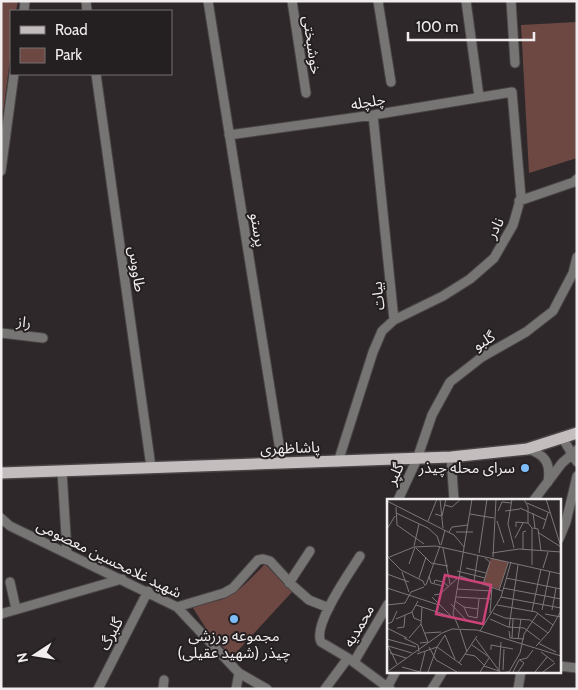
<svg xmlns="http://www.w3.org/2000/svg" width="578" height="690" viewBox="0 0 578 690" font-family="Cabin,'Noto Sans Arabic',sans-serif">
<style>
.green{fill:#6d4842}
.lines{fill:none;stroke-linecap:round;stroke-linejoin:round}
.minor-casing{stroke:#494446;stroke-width:11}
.major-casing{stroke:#494446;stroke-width:14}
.minor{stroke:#777474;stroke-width:9}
.major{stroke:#c4bdbe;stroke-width:11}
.poi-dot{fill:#7ebdf9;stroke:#241f21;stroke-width:2}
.labels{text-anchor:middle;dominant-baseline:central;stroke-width:4;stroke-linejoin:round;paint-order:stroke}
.street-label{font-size:15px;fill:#f1edee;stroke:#241f21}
.poi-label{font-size:15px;fill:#f1edee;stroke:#241f21;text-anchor:end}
.inset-road{fill:none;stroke:#7c7779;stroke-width:1}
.view{fill:#cb4378;fill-opacity:0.15;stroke:#cb4378;stroke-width:2.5}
.inset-edge{fill:none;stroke:#f1edee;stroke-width:2.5}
</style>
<rect width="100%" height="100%" fill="#2e282b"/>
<path class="green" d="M1,1H18L16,11H11V51L3,114Z
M577,22V158L529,173L521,25Z
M265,564L292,592L232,657L207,630L193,608C202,601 213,603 223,599C240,592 252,577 265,564Z"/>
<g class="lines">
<g class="minor-casing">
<path id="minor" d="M86,1L87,11
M208,1L282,463
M292,1L306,93
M378,1L391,82
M466,1L479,96
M511,1L515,63
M24,11L25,1
M96,74L151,467
M373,115L394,320
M229,135L373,115L512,92L521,197L513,225L494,258L470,279L443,296L394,320L382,331L373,352L338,462
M1,171L14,74
M519,201L574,182L577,179
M1,333L43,338
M563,439L577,462
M527,449C545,454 551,463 548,482
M451,457L454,500
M62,471L67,552
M398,500L417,459L432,415L450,382L482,357L526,332L553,311L573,273L577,257
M534,500L562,463L577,450
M1,518L10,526L177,607L239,673L267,689
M559,539L566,522L577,476
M360,556C350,572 312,625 321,642L348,658L390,689
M10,582L16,609
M289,583L310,551
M177,607L224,593L233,588L258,560L263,559L270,561L293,586L309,600L329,608
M1,614L122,579
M354,662L388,604
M559,666L577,668
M388,686L396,671
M98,689L148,591
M163,689L164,680
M236,689L239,673
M325,689L348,658
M432,689L443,671
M518,689L521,671"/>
</g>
<g class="major-casing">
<path id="major" d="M1,473L451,457L527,449L577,433"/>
</g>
<use href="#minor" class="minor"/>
<use href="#major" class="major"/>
</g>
<g class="poi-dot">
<circle cx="525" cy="468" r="5"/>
<circle cx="234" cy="619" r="5"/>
</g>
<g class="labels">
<g class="street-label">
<text transform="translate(312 45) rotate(82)">خوشبختی</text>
<text transform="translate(368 102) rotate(-9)">چلچله</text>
<text transform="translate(495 228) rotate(-62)">نادر</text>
<text transform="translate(258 230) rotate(81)">پرستو</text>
<text transform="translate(137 269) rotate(82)">طاووس</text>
<text transform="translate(378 296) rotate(-96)">بیات</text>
<text transform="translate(24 322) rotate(7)">راز</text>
<text transform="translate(484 341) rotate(-31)">گلبو</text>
<text transform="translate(290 448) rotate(-2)">پاشاظهری</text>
<text transform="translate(395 474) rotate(-65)">گلپر</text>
<text transform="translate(109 559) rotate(26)">شهید غلامحسین معصومی</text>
<text transform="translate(359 626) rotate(-60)">محمدیه</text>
<text transform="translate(111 634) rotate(-63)">گلبرگ</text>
</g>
<g class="poi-label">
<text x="515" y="468">سرای محله چیذر</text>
<text x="234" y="636" text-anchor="middle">مجموعه ورزشی<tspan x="234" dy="17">چیذر (شهید عقیلی)</tspan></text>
</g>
</g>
<g transform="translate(387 499)">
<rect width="174" height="174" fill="#2e282b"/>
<path d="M104,59L121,63L112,90L96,85Z" fill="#6d4842"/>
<path class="inset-road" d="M53,0L56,29M125,0L121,25L127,49M137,0L141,8V24L145,29V66M159,0L174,48M0,2L67,36L77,48M140,4L163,14M58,6L65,8L74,0M9,8L10,26L37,45M133,9L159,21M111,12L115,3L124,4M118,12L133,10M9,14L41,29L50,37L53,46M146,14L148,29M48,15L55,17L59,0M83,15L107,19M41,22L50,0M110,22L117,44M129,28V23L141,24M146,29L151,30L154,52M0,30L8,17M156,30L161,14M62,33L65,28L81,26M69,33H86M152,34L174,48M128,39L136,24M54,46L58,31M27,47L32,25M29,49L44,64L61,67M56,49L63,85M136,50V33L139,32M92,54L100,0M105,54L132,50L174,53M106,58L109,0M0,59L27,48L49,47L174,75M2,59L14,71L36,82L38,87M22,65L28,48M79,69L99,74M156,69L161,53M70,72L98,79M15,73L22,93M0,75L22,83M42,77L44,84L56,87M32,79L39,58M119,79L174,90M87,82L91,56M47,84L48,81L56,83L62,88M96,85L103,63L98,59M39,86L53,47M0,89L52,106M116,89L174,100M70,90L105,92M112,91L121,64M47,96L53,95L73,77L115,92M45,98L65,118M69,98L104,100M114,98L174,109M31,102L25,113L27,119L34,122M68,102L77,108L91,110M18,104L24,93L37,88M64,105L79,121M0,106L18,104M29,106L65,118M110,106L149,113L166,126M77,108L81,117L90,119L92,100M155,111L163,72M165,111L169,89M145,112L154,70M103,114L105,88M106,114L118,119L143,121L161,134M158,115L174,118M9,120L25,113M103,120L121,128L137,129L153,141M0,125L5,123L10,112M122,128L131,66M0,129L20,139M10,129L17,128L18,116M72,129L66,115L85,0M73,131L80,153M93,132L114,98L124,63M122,132L123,139L137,140M38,134L54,133M58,136L68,160M17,139L31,146L32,153M22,139L34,125M125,139L126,120M0,140L29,148M89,140L113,173M131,140L134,120M33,144L41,143L34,125L35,108M151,144L169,153M0,145L10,165M85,146L102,158M1,147L25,154M149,147L162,133L174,112M42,148L49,161L70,173M104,151V146L126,150M154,153L167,163M3,154L19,159M30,155L50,148L75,166M78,155L88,157L97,166M72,164L90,137M97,167L112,172L114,143M15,168L33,173M116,171L117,150M0,173L55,134L65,130L90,131L174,157M33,173L38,153M41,173L50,148L58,136M93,173L102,159M119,173H122L133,154L137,135L151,114M126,173L132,161L140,159L146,151M131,173L137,164L133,161M148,173L160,158M156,173L168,164"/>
<path class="view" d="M58,76L104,86L96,125L49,115Z"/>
<rect width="174" height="174" class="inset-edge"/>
</g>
<rect width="578" height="690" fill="none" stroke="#f1edee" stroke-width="5"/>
<rect x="10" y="10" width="162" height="65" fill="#241f21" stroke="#767173"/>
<rect x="20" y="26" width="25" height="8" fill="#c4bdbe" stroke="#767173"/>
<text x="55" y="35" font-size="15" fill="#f1edee">Road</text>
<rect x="20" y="48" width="25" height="15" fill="#6d4842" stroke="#767173"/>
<text x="55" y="60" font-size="15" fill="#f1edee">Park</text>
<g transform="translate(35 655) rotate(258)" stroke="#241f21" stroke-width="4" paint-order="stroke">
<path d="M0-4L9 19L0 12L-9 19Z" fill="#f1edee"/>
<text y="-8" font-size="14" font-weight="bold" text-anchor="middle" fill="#f1edee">N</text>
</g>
<path d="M408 32v8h126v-8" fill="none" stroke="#f1edee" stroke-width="2.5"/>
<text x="416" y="32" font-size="15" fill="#f1edee" stroke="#241f21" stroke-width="4" paint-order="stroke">100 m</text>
</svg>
